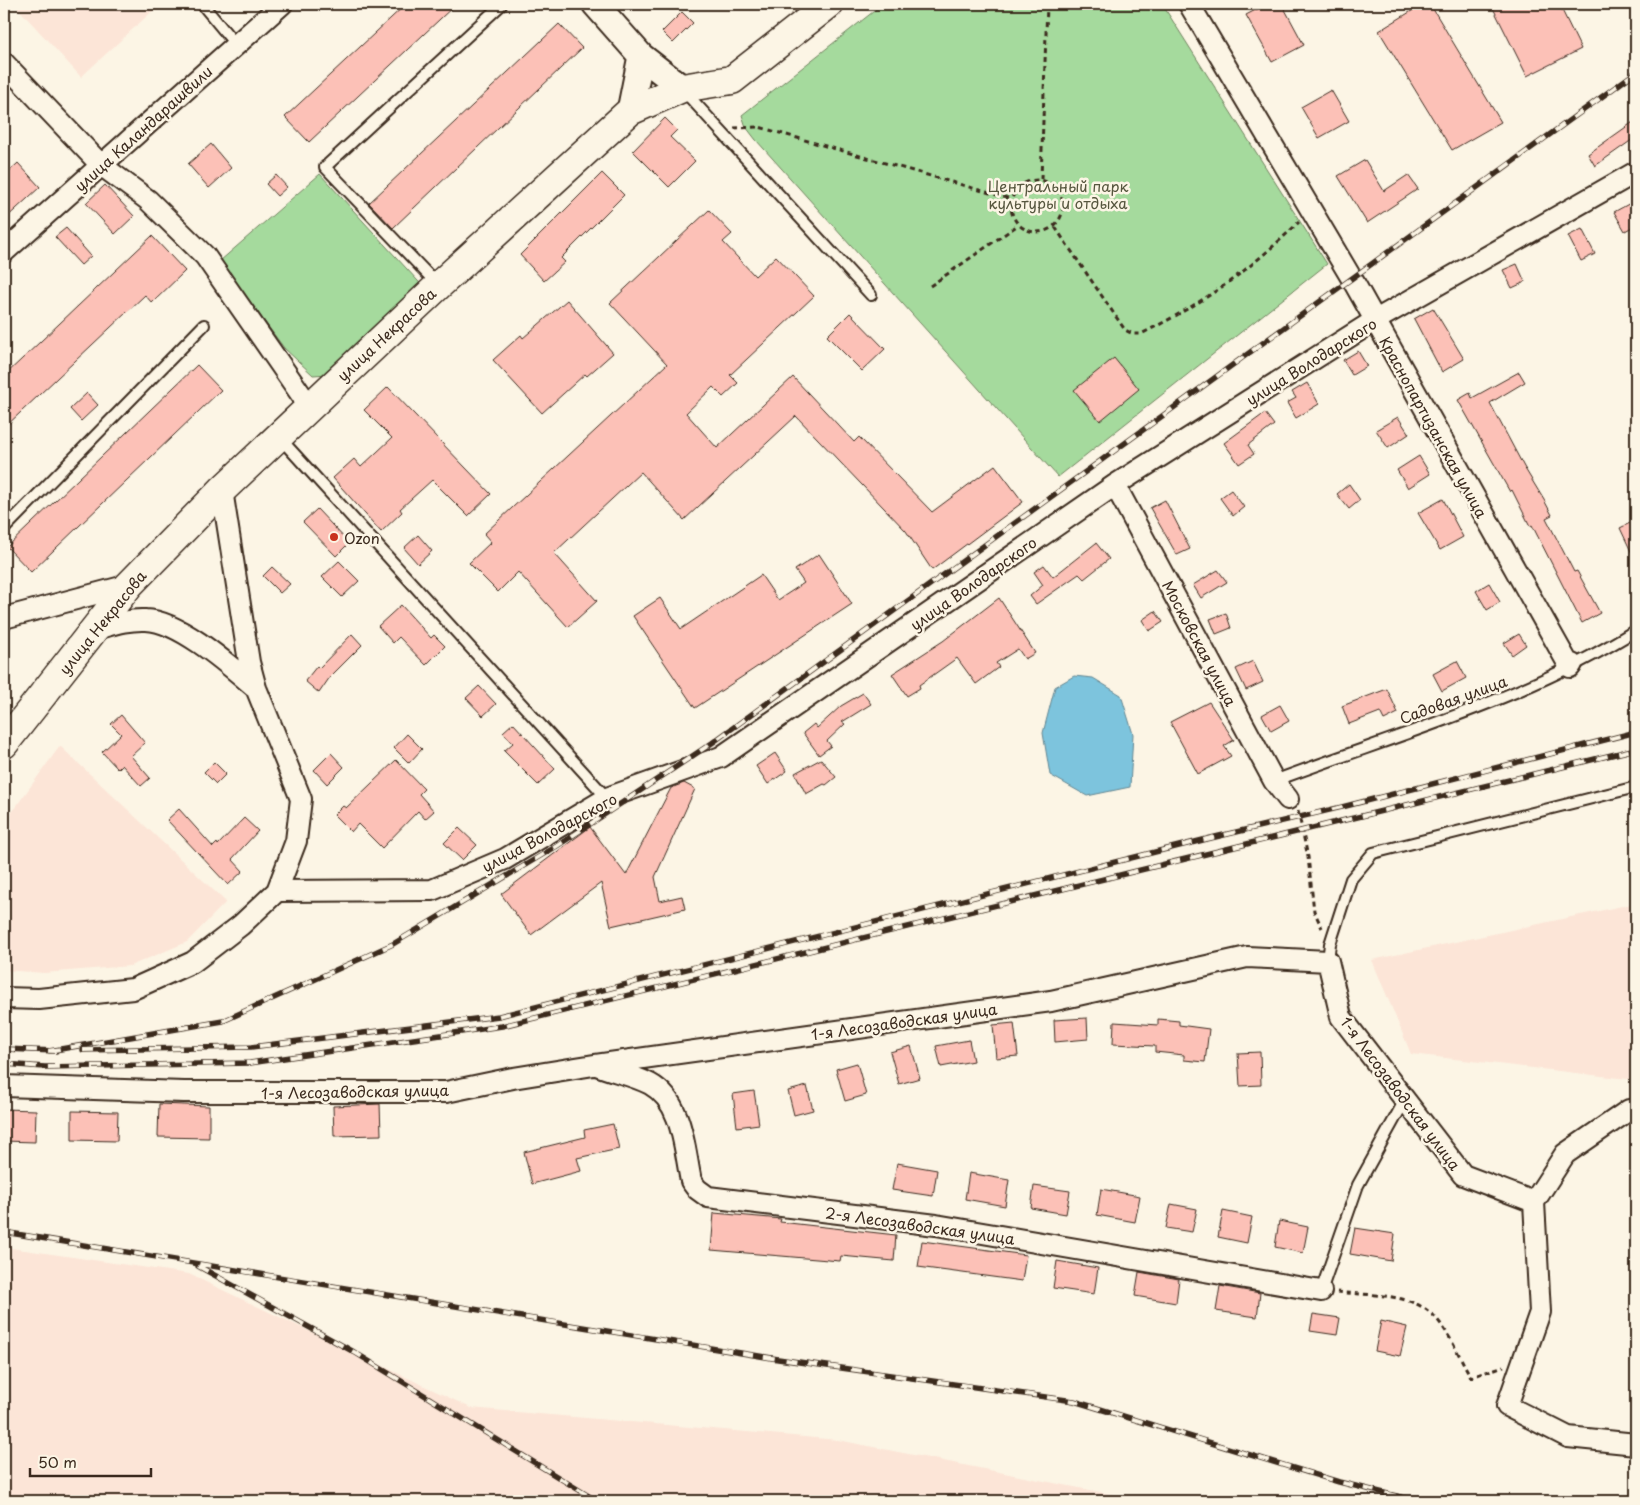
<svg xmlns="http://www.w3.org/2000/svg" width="1640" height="1505" viewBox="0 0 1640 1505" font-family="'Playpen Sans',sans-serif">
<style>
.built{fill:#fce5d7}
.green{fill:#a5da9d;stroke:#70825e}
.water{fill:#7dc4dd;stroke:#638691}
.building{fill:#fcc1b7;stroke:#3b2a1e}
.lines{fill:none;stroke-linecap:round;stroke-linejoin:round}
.service-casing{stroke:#3b2a1e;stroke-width:14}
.minor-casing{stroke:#3b2a1e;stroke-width:24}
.tertiary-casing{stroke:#3b2a1e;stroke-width:29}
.secondary-casing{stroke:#3b2a1e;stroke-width:31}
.path{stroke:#3b2a1e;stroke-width:3;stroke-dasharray:5 4;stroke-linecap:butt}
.service{stroke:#fcf5e5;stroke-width:10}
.minor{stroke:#fcf5e5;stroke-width:20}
.tertiary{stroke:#fcf5e5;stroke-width:25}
.secondary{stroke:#fcf5e5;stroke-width:28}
.rail-casing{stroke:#3b2a1e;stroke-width:5.5}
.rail{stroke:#fcf5e5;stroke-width:4;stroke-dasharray:11;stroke-linecap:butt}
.poi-dot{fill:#c8321e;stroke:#fcf5e5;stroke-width:2}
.labels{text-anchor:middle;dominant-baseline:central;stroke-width:5;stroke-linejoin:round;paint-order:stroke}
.street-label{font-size:15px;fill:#3b2a1e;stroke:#fcf5e5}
.park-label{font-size:15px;fill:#56563e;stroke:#fcf5e5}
.poi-label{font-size:15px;fill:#3b2a1e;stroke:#fcf5e5;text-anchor:start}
</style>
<rect width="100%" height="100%" fill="#fcf5e5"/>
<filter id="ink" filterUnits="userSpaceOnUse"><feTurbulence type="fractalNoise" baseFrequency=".02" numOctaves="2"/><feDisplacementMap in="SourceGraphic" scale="10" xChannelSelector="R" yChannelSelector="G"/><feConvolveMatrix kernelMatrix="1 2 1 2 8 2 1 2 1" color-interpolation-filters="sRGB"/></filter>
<g filter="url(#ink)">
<path class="built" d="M14,4H160L81,77Z
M60,746L226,902L187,942L130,966L44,973L4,970V823Z
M1636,903V1080L1411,1054L1372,960Z
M4,1247L189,1274L471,1408L838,1440L1145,1501H4Z"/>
<path class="green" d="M883,4H1162L1327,264L1058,477L756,140L746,127L742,115Z
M320,174L428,292L329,374L313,375L284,348L220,261Z"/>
<path class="water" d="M1074,676L1093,678L1121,695L1133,734L1130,787L1087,796L1050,775L1043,733L1055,687Z"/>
<path class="building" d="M406,4H456L309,142L285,117Z
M1267,4H1282L1304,45L1272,62L1246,15Z
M1423,4H1430L1501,122L1452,150L1379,31Z
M1491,4H1559L1581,49L1527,76Z
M682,12L693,23L673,43L662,32Z
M559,24L582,48L393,228L369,203Z
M1331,90L1349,121L1319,138L1301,107Z
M665,118L677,130L670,137L695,161L669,187L633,151Z
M1636,120V137L1595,166L1588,154Z
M211,144L231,168L209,188L188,164Z
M1365,160L1384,191L1408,175L1418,189L1367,223L1338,176Z
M18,163L40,187L4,220V176Z
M602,173L624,195L561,258L565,262L544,281L520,255Z
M276,175L287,187L277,196L266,184Z
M105,185L134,216L115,234L86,203Z
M1636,200V225L1625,231L1614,212Z
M709,210L732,234L723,242L755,276L776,256L814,296L730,375L738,383L723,397L713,387L686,413L717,448L793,377L854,442L859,437L932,512L995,465L1023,502L932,570L906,531L796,416L684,520L641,472L554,553L597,601L568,627L518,572L498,592L469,563L491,542L484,534L667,364L610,303Z
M66,228L91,256L81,265L55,237Z
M1582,229L1595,254L1581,261L1568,236Z
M152,236L185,271L152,303L145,295L4,428V376Z
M1517,264L1525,282L1512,288L1503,270Z
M567,300L613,353L587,376L585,374L542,413L493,360L521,335L523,338Z
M1433,308L1464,359L1442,372L1414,319Z
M850,313L885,349L862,371L827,336Z
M1358,351L1367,366L1352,375L1343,360Z
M1114,358L1139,389L1100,421L1074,390Z
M197,365L221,390L31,572L7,547Z
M1519,372L1525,382L1490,403L1524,467L1544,500L1552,515L1546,518L1574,572L1577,571L1600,613L1582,623L1532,525L1530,526L1512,490L1510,492L1458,400L1470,393L1472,398Z
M1307,383L1319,404L1296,418L1287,403L1296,398L1292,392Z
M388,387L491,494L468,516L432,480L400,509L402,512L381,532L333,478L354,459L361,467L392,438L364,410Z
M87,393L98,405L81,421L70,409Z
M1265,413L1274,425L1248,445L1254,454L1239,464L1224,443Z
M1398,417L1409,434L1388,448L1376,430Z
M1419,456L1430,474L1408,488L1397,470Z
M1349,484L1360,500L1349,509L1337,494Z
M1231,490L1244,507L1233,516L1220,498Z
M1443,499L1463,537L1440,550L1418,513Z
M1165,500L1190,549L1177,555L1150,508Z
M317,509L349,543L336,556L303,522Z
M1632,522L1636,531V562L1620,528Z
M418,535L432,551L418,564L404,548Z
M1096,543L1109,559L1084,579L1079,574L1036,604L1030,596L1043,585L1034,572L1044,565L1053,577Z
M819,554L852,604L695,708L633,616L660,598L681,629L761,575L778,600L804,583L795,570Z
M339,561L359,581L342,597L322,577Z
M272,567L290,584L280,593L263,576Z
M1218,570L1227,582L1201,598L1193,585Z
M1489,583L1500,602L1487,610L1476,591Z
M999,598L1035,653L1025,659L1018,649L996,663L999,667L976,684L957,658L919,685L920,688L907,696L892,674L943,641Z
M401,605L431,638L434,635L445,646L426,665L399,637L393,643L378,626Z
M1155,611L1163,622L1149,631L1142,620Z
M1226,613L1231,628L1216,634L1210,619Z
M352,634L362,645L330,677L319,693L305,681L317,666L319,668Z
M1519,634L1526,645L1512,655L1504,643Z
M1253,661L1263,682L1246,690L1236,669Z
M1457,661L1466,678L1442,691L1433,674Z
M479,686L496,704L483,716L466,698Z
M1387,689L1398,713L1384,720L1380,712L1349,724L1342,706Z
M863,693L871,704L842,722L845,724L827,741L831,746L819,755L803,733L814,724L817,728L841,706Z
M1209,702L1234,740L1224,746L1231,756L1198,774L1170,722Z
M1280,705L1289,721L1271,731L1262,715Z
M121,715L145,743L131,756L150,778L141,786L122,765L118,769L102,752L121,734L111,724Z
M513,723L555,769L538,785L504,751L513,743L503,732Z
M407,734L422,749L409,763L394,748Z
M331,753L344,767L327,784L314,770Z
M775,753L787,771L768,784L756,766Z
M821,759L836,777L826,785L824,784L806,794L795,773Z
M396,760L424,789L419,794L434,811L425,819L418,811L382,848L358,824L351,832L334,815L343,806L346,808Z
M214,762L226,774L216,784L204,772Z
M684,783L695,789L655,877L660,901L682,896L685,909L611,926L601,883L531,935L501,894L590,827L626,875L671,788Z
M179,809L213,847L217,843L218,845L244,818L258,831L232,859L243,871L228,885L167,820Z
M459,828L477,845L462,860L444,843Z
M1087,1018L1088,1039L1055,1042L1054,1020Z
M1158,1019L1179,1021V1025L1209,1029L1205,1062L1184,1060V1055L1155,1052V1046L1113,1044L1114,1022L1158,1025Z
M1014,1023L1018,1056L996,1058L993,1025Z
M969,1040L973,1061L941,1067L936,1046Z
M911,1046L920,1078L899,1084L890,1052Z
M1260,1052L1261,1085L1240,1086L1238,1053Z
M857,1063L866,1095L845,1101L836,1069Z
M807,1086L813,1110L794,1115L788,1091Z
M754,1091L759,1124L737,1127L733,1094Z
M159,1104L209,1106V1138L158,1137Z
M380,1104L381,1135L334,1136L333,1106Z
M4,1109L36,1110L35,1142L4,1141Z
M72,1111L118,1112L117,1141L72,1140Z
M613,1124L619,1149L577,1158L581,1171L532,1184L524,1152L585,1137L584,1130Z
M897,1163L937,1170L933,1196L892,1190Z
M969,1173L1009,1180L1005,1206L965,1199Z
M1034,1186L1070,1191L1066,1214L1031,1208Z
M1101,1189L1140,1196L1135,1222L1097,1215Z
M1171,1204L1197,1209L1192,1232L1166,1228Z
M1223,1211L1252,1217L1247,1243L1218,1237Z
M714,1213L781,1219L780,1222L896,1235L894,1261L841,1256L840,1261L711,1250Z
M1279,1221L1308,1227L1303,1253L1275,1247Z
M1355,1228L1395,1234L1391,1261L1350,1254Z
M922,1241L1026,1255L1022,1281L918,1267Z
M1057,1261L1098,1268L1094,1294L1053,1288Z
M1139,1272L1179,1279L1176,1303L1135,1296Z
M1220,1286L1260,1293L1257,1317L1216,1311Z
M1313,1314L1340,1318L1337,1335L1310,1331Z
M1381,1321L1407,1327L1400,1356L1375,1351Z"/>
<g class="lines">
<g class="service-casing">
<path id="service" d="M202,4L236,45
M684,91L871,295
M438,285L325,167L502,4
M279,437L607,798
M4,529L204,325
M1274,781C1396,735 1525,700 1636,630
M1328,961L1330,944L1351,879L1373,853L1636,787
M1321,1291L1358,1185L1405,1100"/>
</g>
<g class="minor-casing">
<path id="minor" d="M1189,4L1352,279L1570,667L1572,664
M4,63L101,165L148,200L205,256L309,406
M4,252L282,4
M1115,485L1274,781L1288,799
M4,618L129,585
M93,630C111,625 127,619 146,620C180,621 230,666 256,688
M277,891L432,890L505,859L607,798L721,757L1115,485L1374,321L1636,172
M4,998L39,999L133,989L193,962L241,925L277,891L296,841L301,799L256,688L249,662L222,490
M599,1066C615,1072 635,1076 650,1084C683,1102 684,1148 691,1181L697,1189L708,1197L936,1225L1321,1291
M4,1086L184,1092H446L513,1078L594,1065L1051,1001L1247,957L1328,961L1341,1017L1463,1175L1534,1202L1565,1154L1629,1110L1636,1111
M1534,1202L1540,1312L1507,1406L1568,1437L1636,1444"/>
</g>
<g class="tertiary-casing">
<path id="tertiary" d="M595,4L641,56L682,88
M630,111L641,56"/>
</g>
<g class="secondary-casing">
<path id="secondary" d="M4,744L129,585L222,490L438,286L630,111L682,88L732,80L829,4"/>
</g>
<path class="path" d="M734,128L759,127L1011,199
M1041,179L1047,4
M1011 206a26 26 0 1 1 52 0a26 26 0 1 1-52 0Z
M1055,227L1125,330L1133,334H1141C1205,302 1248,272 1299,222
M930,286L1018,225
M1298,811L1308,857L1314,911L1322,928
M1337,1292C1370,1296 1411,1292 1435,1317C1449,1332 1461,1360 1471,1377L1504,1366"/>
<use href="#service" class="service"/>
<use href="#minor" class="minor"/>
<use href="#tertiary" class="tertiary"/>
<use href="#secondary" class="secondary"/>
<g class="rail-casing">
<path id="rail" d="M4,1049L56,1051
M83,1050L251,1047L499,1016L1211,838L1342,807L1636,732
M49,1051L223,1021L393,944L557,846L712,743L1636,72
M4,1064L45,1067L250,1063L502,1026L1636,749
M4,1232L778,1359L1074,1401L1339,1482L1417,1501
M198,1266L354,1352L597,1501"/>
</g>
<use href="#rail" class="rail"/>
</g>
</g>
<circle class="poi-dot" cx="334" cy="537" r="5"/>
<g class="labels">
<g class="street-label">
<text transform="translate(143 128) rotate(-42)">улица Каландарашвили</text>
<text transform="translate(386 334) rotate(-43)">улица Некрасова</text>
<text transform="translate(1311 361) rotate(-32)">улица Володарского</text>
<text transform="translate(1434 427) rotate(61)">Краснопартизанская улица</text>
<text transform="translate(973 583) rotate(-35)">улица Володарского</text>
<text transform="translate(102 622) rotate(-51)">улица Некрасова</text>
<text transform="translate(1200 643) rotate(62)">Московская улица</text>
<text transform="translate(1453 699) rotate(-20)">Садовая улица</text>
<text transform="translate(549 832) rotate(-28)">улица Володарского</text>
<text transform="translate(904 1021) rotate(-8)">1-я Лесозаводская улица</text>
<text transform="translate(355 1091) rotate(-1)">1-я Лесозаводская улица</text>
<text transform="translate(1401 1093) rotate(53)">1-я Лесозаводская улица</text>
<text transform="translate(920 1225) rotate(8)">2-я Лесозаводская улица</text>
</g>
<g class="park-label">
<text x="1058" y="185">Центральный парк<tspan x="1058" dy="17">культуры и отдыха</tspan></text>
</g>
<g class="poi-label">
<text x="344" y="537">Ozon</text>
</g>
</g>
<rect width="1640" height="1505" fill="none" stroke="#fcf5e5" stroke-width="20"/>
<rect x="10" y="10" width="1620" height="1485" fill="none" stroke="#3b2a1e" stroke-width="2" filter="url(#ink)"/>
<path d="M30 1468v8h121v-8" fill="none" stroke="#3b2a1e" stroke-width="2.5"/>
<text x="38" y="1468" font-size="15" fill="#3b2a1e" stroke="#fcf5e5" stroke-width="4" paint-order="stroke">50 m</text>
</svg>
